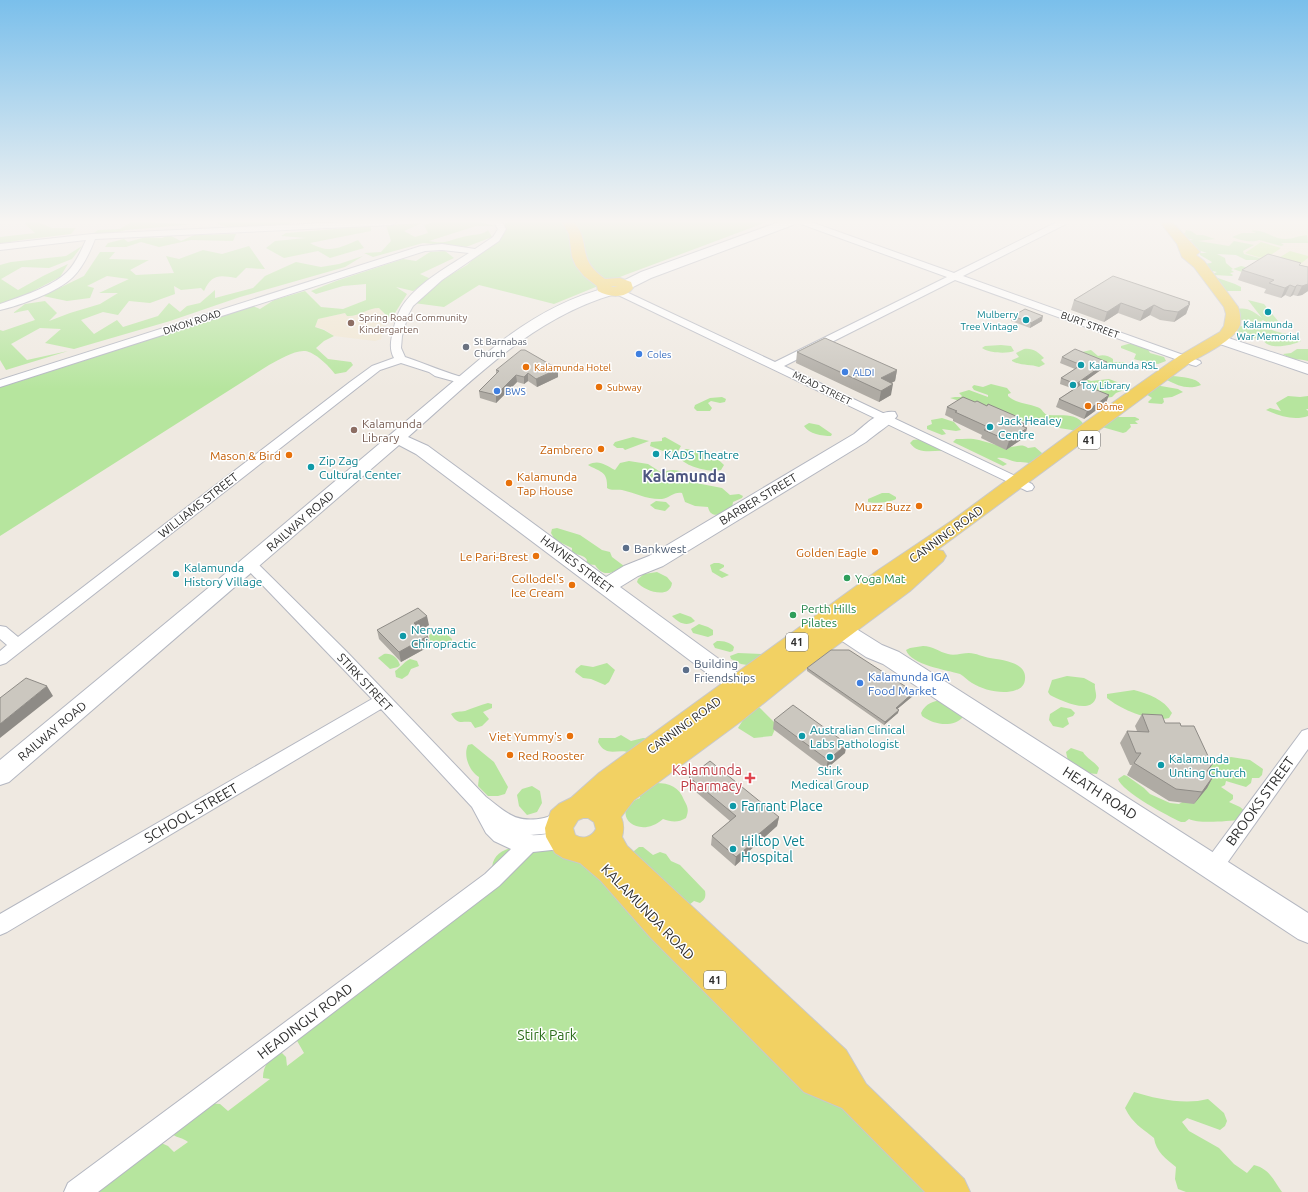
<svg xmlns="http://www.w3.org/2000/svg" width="1308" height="1192" viewBox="0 0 1308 1192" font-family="Ubuntu,sans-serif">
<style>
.education{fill:#f0e6d1}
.green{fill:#b6e59e}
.pitch{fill:#c9ec9a}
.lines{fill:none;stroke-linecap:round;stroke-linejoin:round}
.street-casing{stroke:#b4b7c1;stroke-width:2}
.secondary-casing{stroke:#b4b7c1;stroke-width:2}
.primary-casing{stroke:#c9c9c9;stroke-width:2}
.street{fill:#fff;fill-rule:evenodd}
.secondary{fill:#fff;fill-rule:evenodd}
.primary{fill:#f2d163;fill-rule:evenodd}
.wall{fill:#afaba4}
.shaded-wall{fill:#8e8b86}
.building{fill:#cbc7bf;stroke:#8e8b86}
.culture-dot{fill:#0f9aa8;stroke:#fff;stroke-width:1.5}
.education-dot{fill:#8d6e63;stroke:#fff;stroke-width:1.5}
.worship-dot{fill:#6b7280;stroke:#fff;stroke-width:1.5}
.shop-dot{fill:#3f7fe0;stroke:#fff;stroke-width:1.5}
.food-dot{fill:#e8710a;stroke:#fff;stroke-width:1.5}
.service-dot{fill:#5c6f8a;stroke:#fff;stroke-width:1.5}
.leisure-dot{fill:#2e9e5b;stroke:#fff;stroke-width:1.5}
.health-dot{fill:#e0444e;stroke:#fff;stroke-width:1.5}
.labels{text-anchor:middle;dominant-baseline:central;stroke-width:3;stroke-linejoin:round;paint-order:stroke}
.far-culture-label{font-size:10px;fill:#0d838f;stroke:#fff;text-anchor:start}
.far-education-label{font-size:10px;fill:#785e54;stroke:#fff;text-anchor:start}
.far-street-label{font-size:10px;fill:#2e2e2e;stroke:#fff}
.far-worship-label{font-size:10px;fill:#5b616d;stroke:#fff;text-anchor:start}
.far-shop-label{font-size:10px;fill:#366cbe;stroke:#fff;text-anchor:start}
.far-food-label{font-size:10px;fill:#c56008;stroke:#fff;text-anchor:start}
.shield{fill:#fff;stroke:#6d6d6d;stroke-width:1}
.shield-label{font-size:11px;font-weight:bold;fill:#2e2e2e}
.culture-label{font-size:12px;fill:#0d838f;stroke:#fff;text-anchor:start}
.education-label{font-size:12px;fill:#785e54;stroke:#fff;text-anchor:start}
.food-label{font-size:12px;fill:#c56008;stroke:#fff;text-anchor:end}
.street-label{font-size:12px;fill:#2e2e2e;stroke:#fff}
.service-label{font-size:12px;fill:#4e5e75;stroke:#fff;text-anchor:start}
.leisure-label{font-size:12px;fill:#27864d;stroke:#fff;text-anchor:start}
.shop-label{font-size:12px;fill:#366cbe;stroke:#fff;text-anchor:start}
.near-health-label{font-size:14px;fill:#be3a42;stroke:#fff;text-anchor:end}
.near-street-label{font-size:14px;fill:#2e2e2e;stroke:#fff}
.near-culture-label{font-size:14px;fill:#0d838f;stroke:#fff;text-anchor:start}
.near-park-label{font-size:14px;fill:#2c6e1b;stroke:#fff}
.district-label{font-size:16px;font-weight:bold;fill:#4d5680;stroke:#fff}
</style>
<rect width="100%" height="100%" fill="#efe9e1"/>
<path class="education" d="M1181,222H1308V275L1179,238L1175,232Z
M373,308H379L382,310L386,320L381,339L375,341L334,336L324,329L315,327L318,319L345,313L347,316H354Z"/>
<path class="green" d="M27,222H38L52,228H76L71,234L21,240L0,244V237L35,233L24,223Z
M131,222L196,224L126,230L115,233H94L98,230L120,229Z
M216,222H292L288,225C274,226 225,233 216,222Z
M434,222H479L496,226H476L429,241C447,245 450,239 467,236C475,234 480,236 488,230L492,237L466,247L423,243L373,257L364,253L381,252L391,241L386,225L422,223L404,231L415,237L428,233L424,225Z
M510,222H767L625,275L554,304L479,285L444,307L414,303L437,283L467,265L480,253L503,236L500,225Z
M371,226V231L310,243C329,254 339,248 358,240L364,248L330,258L318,251L284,258L266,248L275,241L306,238L281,236L286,233Z
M1186,230L1191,231L1197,235H1203L1215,239L1198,241L1229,246L1234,241L1254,245L1243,251L1244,254L1267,260H1246L1236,255L1217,254L1225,258L1226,263L1233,269L1241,266L1250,268L1242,272L1233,269L1231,270L1234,272L1230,273L1233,275L1232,276L1214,275L1213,274L1217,272L1208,270L1204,264L1211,263L1212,262L1200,255V253H1207L1195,249L1189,241L1193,239H1186L1179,233H1185Z
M1251,231C1261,229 1268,235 1278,238C1290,241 1296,236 1307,235L1308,243H1281L1284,245L1281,246L1259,240C1252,243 1239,240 1232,237L1242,233H1256Z
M236,234L233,241L191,240L159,247L141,242L126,247H105L108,243L124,239L128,242L146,237L162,238L169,235L181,241L194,235Z
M82,246L72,259L49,268L22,267L1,279L18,290L43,276L68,264L60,277L18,299L0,304V265L11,262L66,256Z
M249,246L265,269L246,268L236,278C219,275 212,274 204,291L201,288L181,290L174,286L175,294L150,303L129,301L118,315L103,312L81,320L94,334L117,320L123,327L158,316L169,303L180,312L187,306L200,303L215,290V298L253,288L265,276L296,262L321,267L339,264L363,256L345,267L240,297L170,321L74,349L45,343L61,329L40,328L11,344L27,360L68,351L6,370L0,360V330L3,331L35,320L28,310L13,313L25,304L45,301L57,313L49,321L70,313L100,304L118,293H99L129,279L107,276L87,286L94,288L90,298L67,301L43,296L84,276L100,252H115L109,259L149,260L130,270L136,275L174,273L166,256L179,259L203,250L222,254Z
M445,251L454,258L420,274L431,279L413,291L396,287L407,294L393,316L388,317L379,308C367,308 359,317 347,316L345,313L318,319L315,327L324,330L334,336L324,341L316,348L328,359L351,362L353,365L346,372L335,374C329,366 315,352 305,351C294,350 279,360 269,365L0,536V384L250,305L260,309L274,300L305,291L321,307L343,309L366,300V284L343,286L316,294L311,291L336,281L403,259L416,261L430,252Z
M1215,277L1235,284L1241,287V291H1222L1207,285L1206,283Z
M1248,300L1264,304L1278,321L1267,323L1263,320L1258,323L1235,319L1238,309C1248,307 1255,313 1262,318Z
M1239,326L1272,330C1280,334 1295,333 1301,341C1293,345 1275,349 1267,344C1265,343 1264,341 1262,339L1244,337L1236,332Z
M1128,344C1136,344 1147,345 1150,353L1164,357L1166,361L1158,364L1137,360L1134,359L1136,354L1134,353L1121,348V346Z
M1001,345L1011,346L1014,351C1007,354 988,353 982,348L985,346Z
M1024,349C1033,348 1038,352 1044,358L1041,360L1045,364L1039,367C1030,364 1021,366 1012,361V360L1019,357L1016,353Z
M1297,349H1308V361C1296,357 1296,363 1283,354L1291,353Z
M1091,350L1098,356C1103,354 1109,356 1113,359V362H1124L1132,366L1131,368L1121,369L1083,354L1082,352Z
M1172,376C1181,377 1196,377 1201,385C1189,390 1178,386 1167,380V378Z
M1086,379L1091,381L1109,379L1125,385L1127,389L1116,393L1112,397L1105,398L1081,382Z
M991,384L1007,388L1011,393L1008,394V396C1017,404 1027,403 1037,407C1043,408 1043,415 1049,415C1060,416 1077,412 1084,425L1075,431C1069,429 1062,429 1056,427C1050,425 1045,419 1039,418C1031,417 1023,423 1015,421L1018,417L1017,416L1012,417L950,398L955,397H961L962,396L959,393L969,390L988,397V395L974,390L972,387L974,385L983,387Z
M1155,385L1178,389L1183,392L1172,397L1163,398L1164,402L1162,404L1149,403L1148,402L1152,398L1146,394Z
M1288,396L1300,397L1308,396V409H1306L1308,411V416C1294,421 1280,416 1266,410L1270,408L1281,411L1276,403Z
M722,397L726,399L725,402L720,403L711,401L708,403L712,408L710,411H697L694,408L695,405L710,398Z
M1112,417H1135L1139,419V420L1135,421L1138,424H1130L1131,427L1126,432L1123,433L1102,427Z
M942,418L954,422L961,430L956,431L942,429L946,434L942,435L927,429V426L932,424L931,420Z
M809,423L819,425L832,434L831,436C822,436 809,434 804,426Z
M633,437L649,441L625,450L623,448H617L613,445L615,442Z
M665,437L681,446L677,453L663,451L650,446L651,442L662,441V438Z
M921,439L944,451C933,450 918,455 910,443L913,440Z
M956,439C964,439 972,438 979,440C988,442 999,447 1010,447C1017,447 1021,443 1028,448L1035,447L1042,453L1041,456L1029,463C1024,462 1022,462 1017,462C1010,461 1005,457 997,458L1007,464L1003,466L953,442Z
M686,449C701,451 713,453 724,465L721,470C711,473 687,467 681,459L680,452Z
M629,461L648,464L662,473C673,467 681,471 691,476L701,473L704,475L703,477L700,479L693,478L696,483L722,488L730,495L739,494L743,496L742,498L733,502L732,508C725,513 711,521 708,507L695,506L685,502L682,493C675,491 669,498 662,499C648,500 635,493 622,490C616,489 612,491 607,488C608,471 600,472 588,465C599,459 605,465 615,470L620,463Z
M882,493H889L896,497V499C892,502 873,504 868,502V499Z
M656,501L666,502L670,506L665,511L655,509L650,505Z
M557,528L580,535L602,550L610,552L612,557L624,566C614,573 603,578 595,565L586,564L587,560C583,554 578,556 572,552V548L555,540L551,533L552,529Z
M714,563H719L724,565V567L719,570L729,575L722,578L712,572L710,565Z
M657,572L667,577L672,583C670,600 644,591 637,582L638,579L644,574Z
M680,613L691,617L695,621C686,627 679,623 672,616Z
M699,624L708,627L713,630V635L708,637L693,633L691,629Z
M436,631L447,634L452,639V644C445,649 437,647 430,642L429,635Z
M717,641C724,641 730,642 734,647L733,651L730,652L715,648L713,644Z
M923,646C933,646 939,652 948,654C954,656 963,653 969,653C976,653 983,657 990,658C1001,660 1027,662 1025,679C1025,684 1021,689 1016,690C1003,695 983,690 972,683C968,681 964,676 960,674C947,670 911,665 906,650L910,648Z
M738,653L762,654L766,656L759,667L741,664L731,659L730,656Z
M384,654C392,653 397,657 400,665L398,667L390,669L378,658Z
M410,659L417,661L419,666L411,669L408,675L402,679L396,677L395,671C401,667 404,662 410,659Z
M607,663L615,670L609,682L605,685L591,679L583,678L575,672L576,669L581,665L593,667Z
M1067,676L1084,678L1095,684C1094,690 1098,695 1095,700C1088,714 1060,700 1050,695L1048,692L1052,680Z
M1134,690C1148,694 1164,699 1172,713L1169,718C1152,723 1120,709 1107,698V694Z
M943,700L963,717C953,728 934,725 922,716L921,713C926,703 933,701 943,700Z
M488,703L492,704V708L483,712L489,719L482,726L475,728L471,722C460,721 458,725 451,714C456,711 460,712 465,711C473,708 480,705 488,703Z
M755,706L760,708L776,724L775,729L772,736L754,738L738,728L743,720L741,719Z
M1061,707L1071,709L1075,713L1073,716L1067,718L1069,724L1063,728L1053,726L1049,720L1050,714Z
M621,735L631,741L643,738L651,739L631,753C618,747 607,759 598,742L599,738H615Z
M472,744L494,762L508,787L505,794L498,796H488L478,786L479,777C469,771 463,755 468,745Z
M1071,748L1083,752C1087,759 1094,761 1099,768L1097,774L1086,773L1068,761L1066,752Z
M1231,757L1250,760L1263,769L1262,775L1259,778H1252L1251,783L1246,787L1226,781L1225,785L1221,787L1233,795V799L1229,802L1240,807L1245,811L1240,820C1228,821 1198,824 1189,819L1185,822H1181C1168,816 1122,792 1118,779L1124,775L1127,776L1144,788L1150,794L1170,803L1179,804L1187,799L1206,778L1210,765L1214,761Z
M656,783C670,783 679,787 684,800C688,807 689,810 686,818C678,823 671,822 663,819C637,842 607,811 640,798L639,792Z
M532,786L540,791L542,803L537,812L527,815L519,806L517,795L522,789Z
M561,841L951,1192H98L110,1183L111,1171L159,1142L168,1146L174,1152L188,1142C184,1138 177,1138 172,1134L207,1103L220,1104L228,1111L270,1079L263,1078C263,1065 270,1056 282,1053L286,1057L287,1066L304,1053L292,1032L492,874C491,859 497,852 511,848Z
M639,847H643L653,855L660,852L666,854L671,861L680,865L705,891C706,897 705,900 700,903L694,901L689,905L629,855Z
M1134,1092C1156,1099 1185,1105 1208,1099L1224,1113L1227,1121L1225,1126L1220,1130L1187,1118L1182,1122L1189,1131L1219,1148L1234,1164L1247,1173L1254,1165C1270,1169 1273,1180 1282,1192H1186L1178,1189L1175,1179L1176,1167C1166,1159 1156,1152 1154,1138C1141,1127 1133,1124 1125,1108Z"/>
<path class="pitch" d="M1261,242L1281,248L1265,259L1245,253Z
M1290,251L1308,256V258L1295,268L1274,261Z"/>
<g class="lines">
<g class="street-casing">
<path id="street" d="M347,222H396L392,225L95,239C90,252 83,267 73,277C58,292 21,305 0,310V304C20,297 52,287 67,272C76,263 81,251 86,240L0,250V244L92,234Z
M494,222H502L506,229L499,241L442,280L413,306L408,315L402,336L401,348L405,357C426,364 446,373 468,379L470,381L468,383L464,384L435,376L429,372L401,363L380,370L6,663L0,665V651L7,645L0,639V626L6,627L18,637L350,382L372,366L394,358C389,349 391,340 393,331C395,323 397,315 401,308C416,284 446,268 469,253L442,250L425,251L0,387V380L421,246L442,244L475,249L493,237L498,229Z
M800,222H811L954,273L1057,222H1067L1066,224L963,276L1200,361L1201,363L1196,366L1192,365L955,280L784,366L1032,484L1034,487L1032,490L1027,491L614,293L612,291L614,289H620L775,362L947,277L801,224Z
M250,559L255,561L346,651L486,797C506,812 515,824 544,818C549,817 555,813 561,811L568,813L570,819C564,833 544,834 530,835C543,836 556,831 568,835L571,841L568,847L561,849L533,852L499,886L98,1192H64L68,1183L485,874L511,849L494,841L486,833L472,807L381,709L7,932L0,935V914L372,699L245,567L243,564L245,561Z
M1308,729V749L1220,873L1213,876L1206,873L1203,867L1206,861L1302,731Z"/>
</g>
<g class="secondary-casing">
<path id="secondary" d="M779,222H795L793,225L651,278L631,288H621L619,285L621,282L641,272Z
M610,287L615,288L617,291L615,294C531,318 472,381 408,437L428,446L606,577L624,566L649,556L854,434C865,425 880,409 895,412L897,416C892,424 875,434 866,442L663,566L638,576L620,587L760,689L764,695L760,701L752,704L744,701L416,454L399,445L9,782L0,785V760L213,584L499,343C533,317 568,297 610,287Z
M1219,335L1308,364V374L1214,342L1212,339L1214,336Z
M826,613L834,615L882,645L899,652L1308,913V943L1298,939L883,664L866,657L818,625L815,620L818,615Z"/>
</g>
<g class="primary-casing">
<path id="primary" d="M562,222H574C592,244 575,258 605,279L620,278L631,282L633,288C626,299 608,297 598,291L597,286L584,276L576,266L572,257L569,234ZM613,286L618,287H611Z
M1160,222H1172L1200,252L1196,255L1204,261L1238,307C1240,313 1241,319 1240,325C1235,340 1204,354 1191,362L937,550L943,551L946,556L943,561L910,591L812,664L744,719L634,800L621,817C624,824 624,829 622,837L627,846L846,1050L866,1084L964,1179L970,1192H925L842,1108L804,1092L650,937L601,881L580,863L563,858L555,853L546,837L545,828L551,811L559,804L571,798L599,773L877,571L953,520L1087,421L1179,356L1220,332L1224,326L1226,314L1224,307L1194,267L1182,257L1177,244ZM583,818H588L594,822L596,829C592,837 583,840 575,835L573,828L578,820Z"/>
</g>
<use href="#street" class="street"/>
<use href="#secondary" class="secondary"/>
<use href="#primary" class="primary"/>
</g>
<path class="wall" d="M1300,265L1308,267V291L1302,295L1297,296L1293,295L1290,297L1285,295L1281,298L1264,293L1266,289L1238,280L1242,270Z
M1074,300L1190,302L1186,314L1174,322L1160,320L1150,315L1140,321L1118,313L1104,322L1071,310Z
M1013,316L1042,321L1030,328L1011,321Z
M797,352L897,370L895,381L891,383V395L879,402L796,363Z
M1062,357L1105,367L1078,386L1106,403L1084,419L1056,407L1059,399L1074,389L1060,384L1061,378L1075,369L1060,363Z
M558,369V377L537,387L528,381L524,384L517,382L496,403L480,398L479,391L496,374V370Z
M975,402L987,406L1025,424L1024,427L1025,437L1006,450L981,438L982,435L953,421V419L945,415L947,407Z
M429,625L421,630L430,646L401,662L379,639L377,630Z
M807,668L914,695L897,709L898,713L884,725L807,671Z
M1142,714L1165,723L1181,726L1206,759L1213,763L1208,771L1214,775L1207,788L1194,804L1169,801L1127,775L1132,765H1130L1120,743L1127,731H1137L1135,726Z
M774,720L845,753L826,769L773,729Z
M689,777L779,817L777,826L748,852L747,855L735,866L711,845L712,836L730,821L689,786Z"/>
<path class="shaded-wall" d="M1308,284V291L1302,295L1297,296L1302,286Z
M1290,285L1285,295L1281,298L1285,288Z
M1297,285L1293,295L1290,297L1295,287Z
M1190,302L1189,305L1190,304L1186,314L1174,322L1178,312Z
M1121,303L1118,313L1104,322L1107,312Z
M1154,305L1150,315L1140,321L1144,311Z
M1043,316L1042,321L1030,328L1031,323Z
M1107,362L1105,367L1074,389L1076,384Z
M558,369V377L537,387L536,379Z
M897,370L895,381L879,390L881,378Z
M528,373V381L524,384V377Z
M516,375L517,382L496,403V395Z
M893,384L891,395L879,402L881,391Z
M1109,395L1106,403L1084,419L1087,411Z
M1025,424L1022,432L1027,428L1025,437L1006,450L1009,441L1022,426Z
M427,616L429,625L416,633L414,623Z
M428,636L430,646L401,662L399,652Z
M47,686L53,696L0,738V724Z
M914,692V695L895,711L896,708Z
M899,710L898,713L884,725L885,722Z
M847,744L845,753L826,769L828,760Z
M1214,775L1207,788L1194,804L1202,792Z
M779,817L777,826L748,852L747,855L735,866L736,857L747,844Z"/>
<path class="building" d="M1268,254L1301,263L1299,265L1308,267V284L1302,286L1297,285L1295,287L1290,285L1285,288L1269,283L1274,280L1242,270Z
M1113,276L1190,302L1188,303L1190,304L1178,312L1164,310L1154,305L1144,311L1121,303L1107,312L1074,300Z
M1025,309L1043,316L1031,323L1013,316Z
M825,338L897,370L881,378L893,384L881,391L797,352Z
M1075,349L1107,362L1076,384L1061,378L1081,365L1062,357Z
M521,350H525L558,369L536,379L528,373L524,377L516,375L496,395L479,391L499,371L496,370Z
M1082,384L1109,395L1087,411L1059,399Z
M963,397L975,402L977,401L987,406L988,404L1018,417L1015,420L1025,424L1022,426L1027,428L1009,441L984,430L988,427L955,412L957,411L947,407Z
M418,608L427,616L414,623L428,636L399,652L377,630Z
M831,650H849L914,692L896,708L899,710L885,722L807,668Z
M26,678L47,686L0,724V698Z
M793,705L847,744L828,760L774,720Z
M1142,714L1162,715L1165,723H1180L1181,726H1194L1208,756L1205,759L1213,763L1207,771L1214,775L1202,792L1176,789L1134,763L1141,753H1136L1127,731L1149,732Z
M710,761L779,817L747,844L749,846L736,857L712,836L736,816L689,777Z"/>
<linearGradient id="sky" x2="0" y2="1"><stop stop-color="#7abfeb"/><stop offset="0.57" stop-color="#f8f5f2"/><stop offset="1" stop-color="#f8f5f2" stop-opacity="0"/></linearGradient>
<rect width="1308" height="389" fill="url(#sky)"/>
<g class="culture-dot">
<circle cx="1268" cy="312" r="4"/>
<circle cx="1026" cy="320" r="4"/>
<circle cx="1081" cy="365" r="4"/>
<circle cx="1073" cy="385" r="4"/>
<circle cx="990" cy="427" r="4"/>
<circle cx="656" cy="454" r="4"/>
<circle cx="311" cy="467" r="4"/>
<circle cx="176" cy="574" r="4"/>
<circle cx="403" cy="636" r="4"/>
<circle cx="802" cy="736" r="4"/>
<circle cx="830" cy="757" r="4"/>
<circle cx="1161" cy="765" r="4"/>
<circle cx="733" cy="806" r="4"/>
<circle cx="733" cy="849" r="4"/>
</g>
<g class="education-dot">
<circle cx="351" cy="323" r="4"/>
<circle cx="354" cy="430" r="4"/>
</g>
<circle class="worship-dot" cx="466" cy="347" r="4"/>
<g class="shop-dot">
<circle cx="639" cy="354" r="4"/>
<circle cx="845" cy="372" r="4"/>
<circle cx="497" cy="391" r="4"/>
<circle cx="860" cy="683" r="4"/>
</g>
<g class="food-dot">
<circle cx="526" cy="367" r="4"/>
<circle cx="599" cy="387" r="4"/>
<circle cx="1088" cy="406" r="4"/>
<circle cx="601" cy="449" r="4"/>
<circle cx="289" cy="455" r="4"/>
<circle cx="509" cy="483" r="4"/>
<circle cx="919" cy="506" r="4"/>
<circle cx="875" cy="552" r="4"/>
<circle cx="536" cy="556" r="4"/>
<circle cx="572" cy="585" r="4"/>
<circle cx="570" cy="736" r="4"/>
<circle cx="510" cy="755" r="4"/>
</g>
<g class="service-dot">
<circle cx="626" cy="548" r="4"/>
<circle cx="686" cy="670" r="4"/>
</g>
<g class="leisure-dot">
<circle cx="847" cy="578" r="4"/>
<circle cx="793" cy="615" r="4"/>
</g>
<path class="health-dot" d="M748 772h4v4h4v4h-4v4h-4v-4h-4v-4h4z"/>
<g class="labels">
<g class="far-culture-label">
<text x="1018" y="314" text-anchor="end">Mulberry<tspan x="1018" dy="12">Tree Vintage</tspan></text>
<text x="1268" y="324" text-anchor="middle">Kalamunda<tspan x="1268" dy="12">War Memorial</tspan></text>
<text x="1089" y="365">Kalamunda RSL</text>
<text x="1081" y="385">Toy Library</text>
</g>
<g class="far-education-label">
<text x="359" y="317">Spring Road Community<tspan x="359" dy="12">Kindergarten</tspan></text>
</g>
<g class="far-street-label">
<text transform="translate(192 322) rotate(-18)">DIXON ROAD</text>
<text transform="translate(1090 325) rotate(20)">BURT STREET</text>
<text transform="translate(822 388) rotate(26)">MEAD STREET</text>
</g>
<g class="far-worship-label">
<text x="474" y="341">St Barnabas<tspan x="474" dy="12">Church</tspan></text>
</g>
<g class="far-shop-label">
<text x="647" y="354">Coles</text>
<text x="853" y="372">ALDI</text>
<text x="505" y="391">BWS</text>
</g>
<g class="far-food-label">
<text x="534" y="367">Kalamunda Hotel</text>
<text x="607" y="387">Subway</text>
<text x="1096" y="406">Dôme</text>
</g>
<g class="shield">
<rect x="1078" y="431" width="22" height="18" rx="3"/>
<rect x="786" y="633" width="22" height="18" rx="3"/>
<rect x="704" y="971" width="22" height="18" rx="3"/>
</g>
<g class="shield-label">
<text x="1089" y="440">41</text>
<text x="797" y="642">41</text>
<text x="715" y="980">41</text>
</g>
<g class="culture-label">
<text x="998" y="420">Jack Healey<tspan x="998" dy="14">Centre</tspan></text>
<text x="664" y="454">KADS Theatre</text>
<text x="319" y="460">Zip Zag<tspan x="319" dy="14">Cultural Center</tspan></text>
<text x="184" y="567">Kalamunda<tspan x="184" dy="14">History Village</tspan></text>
<text x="411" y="629">Nervana<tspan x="411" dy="14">Chiropractic</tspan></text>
<text x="810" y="729">Australian Clinical<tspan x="810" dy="14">Labs Pathologist</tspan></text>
<text x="1169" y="758">Kalamunda<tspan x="1169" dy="14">Unting Church</tspan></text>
<text x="830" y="770" text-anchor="middle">Stirk<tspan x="830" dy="14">Medical Group</tspan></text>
</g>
<g class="education-label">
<text x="362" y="423">Kalamunda<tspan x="362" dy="14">Library</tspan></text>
</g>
<g class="food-label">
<text x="593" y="449">Zambrero</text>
<text x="281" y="455">Mason &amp; Bird</text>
<text x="517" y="476" text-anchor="start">Kalamunda<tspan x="517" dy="14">Tap House</tspan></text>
<text x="911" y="506">Muzz Buzz</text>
<text x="867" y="552">Golden Eagle</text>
<text x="528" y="556">Le Pari-Brest</text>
<text x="564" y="578">Collodel's<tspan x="564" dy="14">Ice Cream</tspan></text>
<text x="562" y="736">Viet Yummy's</text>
<text x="518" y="755" text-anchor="start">Red Rooster</text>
</g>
<g class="street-label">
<text transform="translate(758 499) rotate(-31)">BARBER STREET</text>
<text transform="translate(198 505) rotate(-38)">WILLIAMS STREET</text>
<text transform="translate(300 521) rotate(-41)">RAILWAY ROAD</text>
<text transform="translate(946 534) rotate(-36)">CANNING ROAD</text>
<text transform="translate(577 564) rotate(37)">HAYNES STREET</text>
<text transform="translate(365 682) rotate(47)">STIRK STREET</text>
<text transform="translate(684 725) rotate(-36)">CANNING ROAD</text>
<text transform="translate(52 731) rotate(-40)">RAILWAY ROAD</text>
</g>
<g class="service-label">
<text x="634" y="548">Bankwest</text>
<text x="694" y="663">Building<tspan x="694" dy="14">Friendships</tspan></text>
</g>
<g class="leisure-label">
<text x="855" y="578">Yoga Mat</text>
<text x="801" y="608">Perth Hills<tspan x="801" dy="14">Pilates</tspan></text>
</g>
<g class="shop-label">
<text x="868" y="676">Kalamunda IGA<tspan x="868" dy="14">Food Market</tspan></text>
</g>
<g class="near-health-label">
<text x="742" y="770">Kalamunda<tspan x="742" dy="16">Pharmacy</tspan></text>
</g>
<g class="near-street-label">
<text transform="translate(1100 793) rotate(33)">HEATH ROAD</text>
<text transform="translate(1260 801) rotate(-54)">BROOKS STREET</text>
<text transform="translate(191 813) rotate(-30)">SCHOOL STREET</text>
<text transform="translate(648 912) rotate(46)">KALAMUNDA ROAD</text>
<text transform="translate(305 1021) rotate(-37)">HEADINGLY ROAD</text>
</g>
<g class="near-culture-label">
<text x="741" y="806">Farrant Place</text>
<text x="741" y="841">Hiltop Vet<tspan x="741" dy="16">Hospital</tspan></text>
</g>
<g class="near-park-label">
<text x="547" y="1035">Stirk Park</text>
</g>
<g class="district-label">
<text x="684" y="476">Kalamunda</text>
</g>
</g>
</svg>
